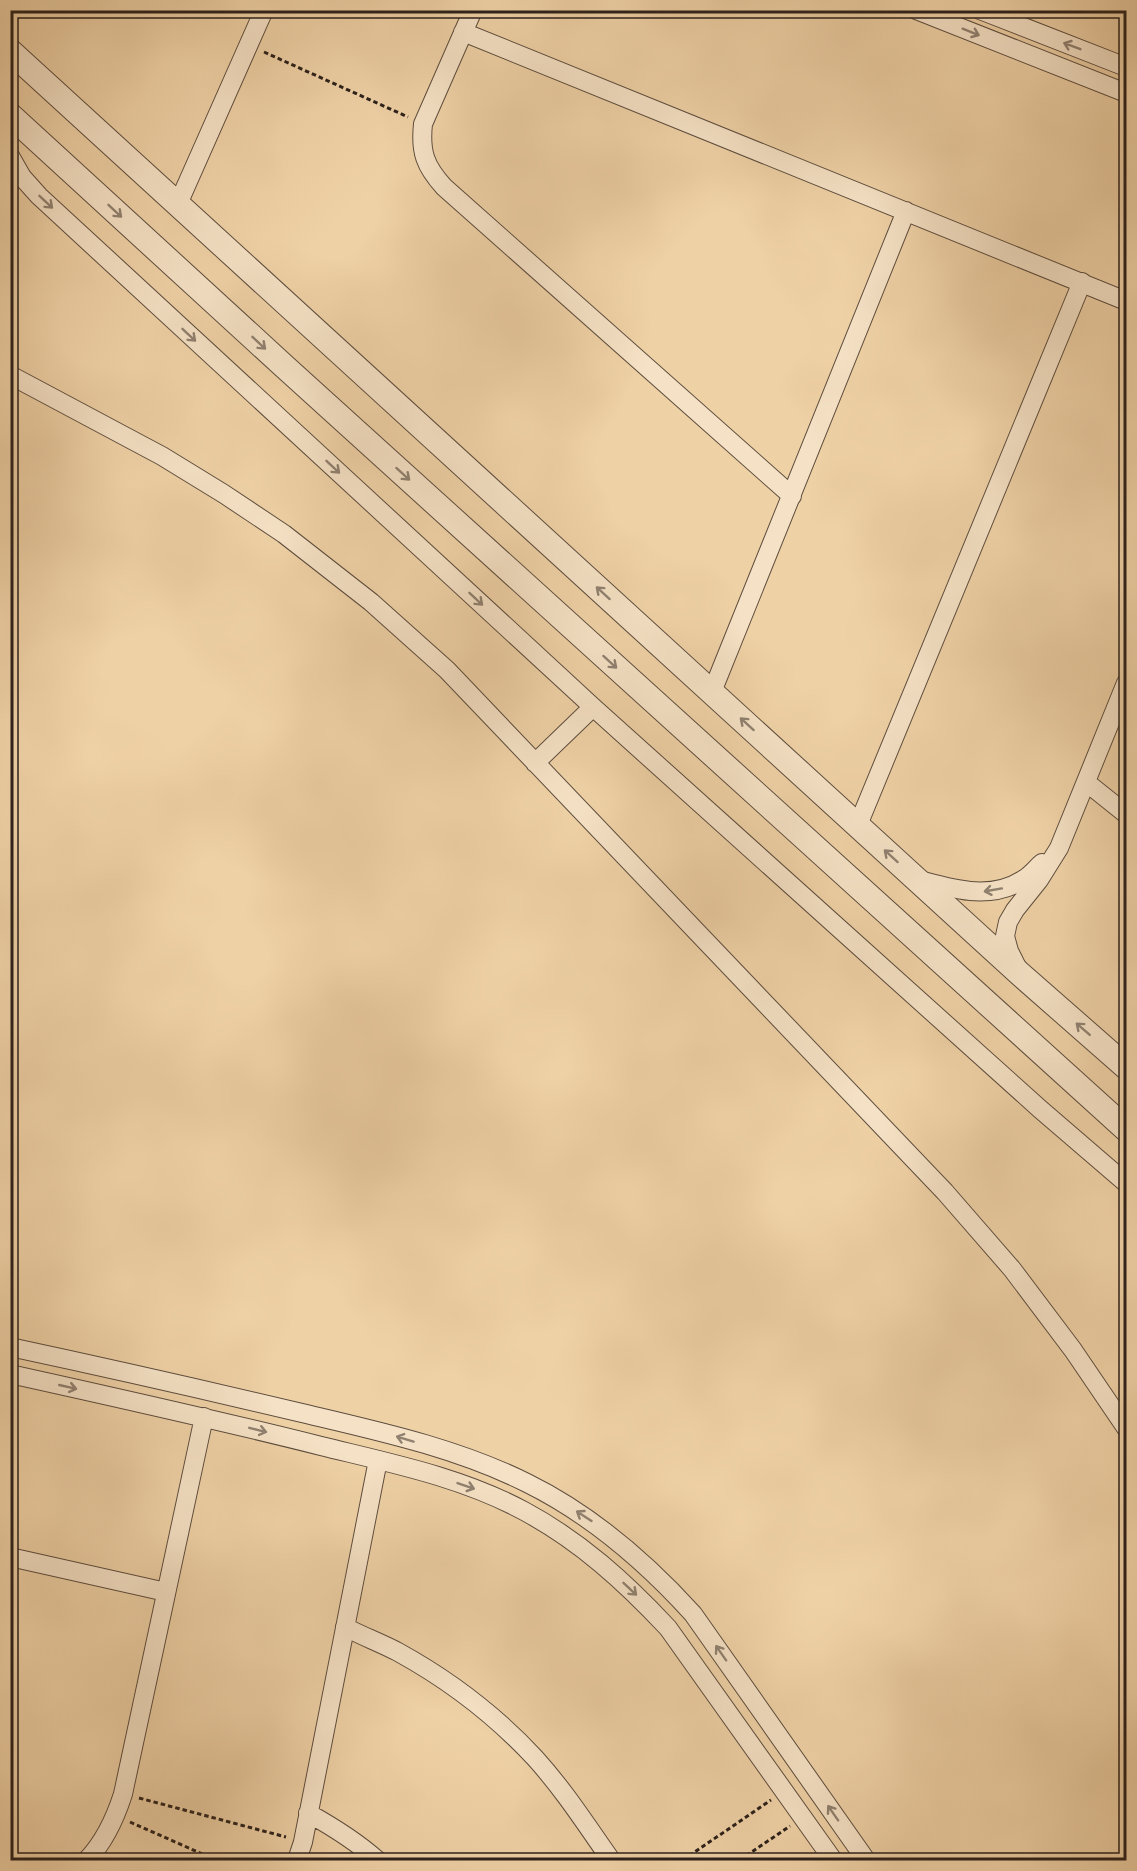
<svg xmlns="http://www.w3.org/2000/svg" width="1137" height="1871" viewBox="0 0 1137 1871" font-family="'Old Standard TT',serif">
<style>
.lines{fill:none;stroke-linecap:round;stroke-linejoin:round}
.minor-casing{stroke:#5d4d3e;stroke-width:20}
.tertiary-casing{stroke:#5d4d3e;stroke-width:26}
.path{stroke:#2c211b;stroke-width:3;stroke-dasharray:4.5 3;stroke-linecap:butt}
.minor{stroke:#f5e1c5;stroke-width:18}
.tertiary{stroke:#f5e1c5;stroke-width:24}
.oneway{stroke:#908170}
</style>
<rect width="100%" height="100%" fill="#efd1a6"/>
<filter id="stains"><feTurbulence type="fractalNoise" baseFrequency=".00333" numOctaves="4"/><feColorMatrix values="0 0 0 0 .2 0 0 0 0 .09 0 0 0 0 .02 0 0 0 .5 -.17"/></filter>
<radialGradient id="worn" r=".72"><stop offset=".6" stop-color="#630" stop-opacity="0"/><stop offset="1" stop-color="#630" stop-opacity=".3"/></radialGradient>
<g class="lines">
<g class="minor-casing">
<path id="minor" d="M473,10L423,124C420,152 425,166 444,187L792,496
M916,10L1126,93
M980,10L1126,67
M463,32L1126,301
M10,156L22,177L39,196L593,707L1040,1109L1126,1183
M178,204L264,10
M10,375L162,456L224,494L284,534L371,602L447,670L945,1192L1012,1269L1073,1350L1126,1428
M712,692L906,211
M535,763L593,707
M1086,782L1126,814
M858,825L1082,282
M919,880C953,889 991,901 1024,879C1031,875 1036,868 1042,863
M1017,967L1009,951L1005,936L1008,922L1015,910L1039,880L1059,848L1126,683
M10,1347C108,1368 205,1390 302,1413C378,1431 457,1448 527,1483C592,1515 645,1561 693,1614L866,1860
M10,1374C114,1397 218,1420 321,1446C390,1463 461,1477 524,1511C580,1541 625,1582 668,1628L833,1860
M10,1557L166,1592
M345,1627C362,1636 381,1643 398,1652C449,1680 496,1716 535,1758C564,1790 587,1826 611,1860
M308,1813C333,1827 356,1841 377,1860
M87,1860C105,1841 115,1819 123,1794L204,1417
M297,1860L303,1842L378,1460"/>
</g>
<g class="tertiary-casing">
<path id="tertiary" d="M10,51L1019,973L1126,1067
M10,115L285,367L1126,1129"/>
</g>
<path class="path" d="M264,52L408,117
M139,1798L286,1837
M130,1822L216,1860
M683,1860L771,1800
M740,1860L790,1826"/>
<use href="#minor" class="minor"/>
<use href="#tertiary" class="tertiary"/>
</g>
<defs><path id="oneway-shaft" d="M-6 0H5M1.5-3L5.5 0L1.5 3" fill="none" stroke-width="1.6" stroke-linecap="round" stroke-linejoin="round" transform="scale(1.5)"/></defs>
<g class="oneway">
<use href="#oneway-shaft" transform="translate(971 32) rotate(22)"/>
<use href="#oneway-shaft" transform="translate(1072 46) rotate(-159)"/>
<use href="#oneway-shaft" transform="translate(46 202) rotate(43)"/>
<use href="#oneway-shaft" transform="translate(115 211) rotate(43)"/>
<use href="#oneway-shaft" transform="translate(189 335) rotate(43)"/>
<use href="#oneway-shaft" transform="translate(259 343) rotate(43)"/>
<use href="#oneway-shaft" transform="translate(333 467) rotate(43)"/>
<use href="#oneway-shaft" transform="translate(403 474) rotate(42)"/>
<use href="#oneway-shaft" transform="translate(603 593) rotate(-138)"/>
<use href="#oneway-shaft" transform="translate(476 599) rotate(43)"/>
<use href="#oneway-shaft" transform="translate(610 662) rotate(42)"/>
<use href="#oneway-shaft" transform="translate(747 724) rotate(-138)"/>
<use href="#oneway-shaft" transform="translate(891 856) rotate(-138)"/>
<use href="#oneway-shaft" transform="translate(993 890) rotate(170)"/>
<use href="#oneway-shaft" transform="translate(1083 1029) rotate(-139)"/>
<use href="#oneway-shaft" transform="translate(68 1387) rotate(13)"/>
<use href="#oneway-shaft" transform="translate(258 1430) rotate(14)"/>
<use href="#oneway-shaft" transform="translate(405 1439) rotate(-163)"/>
<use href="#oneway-shaft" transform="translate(466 1486) rotate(19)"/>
<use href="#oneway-shaft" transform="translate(584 1516) rotate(-147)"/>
<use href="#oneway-shaft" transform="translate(630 1589) rotate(43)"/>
<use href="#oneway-shaft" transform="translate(721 1653) rotate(-125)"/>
<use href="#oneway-shaft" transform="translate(833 1813) rotate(-125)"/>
</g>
<rect width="1137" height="1871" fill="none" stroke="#efd1a6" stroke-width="36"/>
<rect x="12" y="12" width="1113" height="1847" fill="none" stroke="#2c211b" stroke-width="3"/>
<rect x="18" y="18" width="1101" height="1835" fill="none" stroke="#2c211b" stroke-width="1.5"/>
<rect width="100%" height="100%" filter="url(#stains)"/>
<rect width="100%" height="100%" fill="url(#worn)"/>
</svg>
